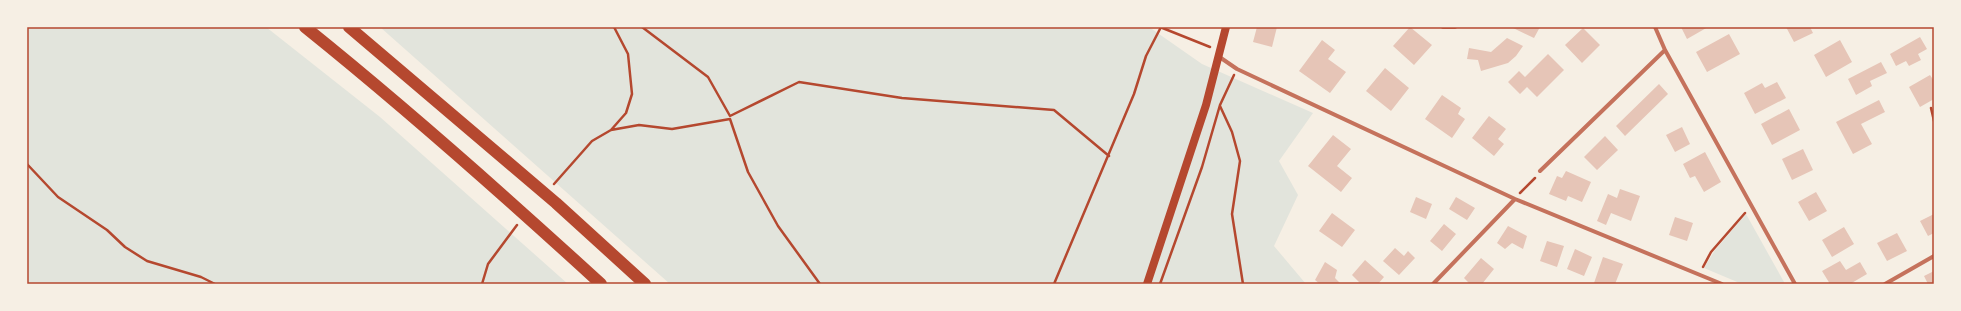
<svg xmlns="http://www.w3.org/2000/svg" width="1961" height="311" viewBox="0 0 1961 311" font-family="'Titillium Web',sans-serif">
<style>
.green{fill:#e2e4dc}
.building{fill:#e6c5b7}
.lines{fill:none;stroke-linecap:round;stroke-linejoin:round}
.path{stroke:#b5482f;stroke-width:2.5}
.minor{stroke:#c5725c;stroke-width:4}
.secondary{stroke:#b5482f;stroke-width:8}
.motorway{stroke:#b5482f;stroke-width:12}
.neatline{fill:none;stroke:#b5482f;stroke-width:1.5}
</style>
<rect width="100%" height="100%" fill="#f6efe4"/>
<path class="green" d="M27,27H266L380,117L568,284H27Z
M380,27H1149L1202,64L1313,113L1279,161L1298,195L1274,246L1306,284H670Z
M1746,214L1784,282V284H1742L1704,268L1715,250Z"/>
<path class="building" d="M1257,27H1277L1272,47L1253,42Z
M1410,27L1432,45L1414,65L1393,46Z
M1511,27H1540L1534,38Z
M1681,27H1708L1687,39Z
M1786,27H1810L1813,33L1794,42Z
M1583,28L1600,45L1582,63L1565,45Z
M1729,34L1740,54L1707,72L1696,52Z
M1920,37L1927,49L1918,54L1921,60L1909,66L1906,61L1896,66L1890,54Z
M1507,38L1523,46L1516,56L1508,63L1481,71L1478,60L1467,59L1469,48L1491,52Z
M1322,40L1335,50L1328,59L1346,72L1330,93L1299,71Z
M1840,40L1852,62L1826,77L1814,55Z
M1548,54L1564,70L1537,97L1527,87L1520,94L1508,82L1519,71L1525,77Z
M1881,62L1887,73L1870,81L1872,86L1856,95L1848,79Z
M1385,68L1409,88L1391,111L1366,91Z
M1930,75L1934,81V99L1920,107L1909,87Z
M1777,82L1786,98L1755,114L1744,93L1762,83L1765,88Z
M1659,84L1668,94L1625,136L1616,126Z
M1442,95L1461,108L1458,114L1465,119L1452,138L1425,119Z
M1879,100L1885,112L1861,124L1872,144L1853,154L1836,122Z
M1789,109L1800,130L1772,145L1761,124Z
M1489,116L1506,129L1498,139L1504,144L1494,156L1472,138Z
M1682,127L1690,144L1675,152L1666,135Z
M1333,135L1351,149L1337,166L1352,178L1341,192L1308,166Z
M1605,136L1618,150L1597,170L1584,157Z
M1803,149L1813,170L1792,180L1782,159Z
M1705,152L1721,182L1704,192L1695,176L1690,178L1683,164Z
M1566,171L1591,182L1582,202L1568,196L1566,201L1549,194L1557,176L1562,178Z
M1620,189L1640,196L1631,221L1611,213L1606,225L1597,221L1608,194L1617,198Z
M1816,192L1827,211L1809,221L1798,202Z
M1416,197L1432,204L1426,219L1410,212Z
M1456,197L1475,208L1467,220L1449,209Z
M1332,213L1355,230L1342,247L1319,231Z
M1934,214V233L1928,236L1920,221Z
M1675,217L1693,223L1687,241L1669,235Z
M1444,224L1456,234L1442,251L1430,241Z
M1508,226L1527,236L1523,249L1512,243L1505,249L1497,243Z
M1844,227L1854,244L1832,257L1822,240Z
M1897,233L1907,251L1887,261L1877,243Z
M1547,241L1564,246L1557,267L1540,261Z
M1395,248L1404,256L1408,251L1415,258L1399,275L1383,261Z
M1575,249L1592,257L1584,276L1567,269Z
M1603,257L1623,264L1615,284L1594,283Z
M1481,258L1494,269L1482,284H1470L1464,278Z
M1365,260L1384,277L1378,284H1361L1352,275Z
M1840,261L1846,270L1860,262L1867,274L1850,284H1830L1822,271Z
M1325,262L1337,270L1335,278L1341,284H1320L1315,280Z
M1934,271V284H1928L1924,276Z"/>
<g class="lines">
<path class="path" d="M642,27L708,77L730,116L799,82L902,98L1054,110L1109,156
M1160,27L1210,47
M1220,106L1232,132L1240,161L1232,214L1243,284
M1931,108L1934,121
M730,119L748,172L778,226L820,284
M611,130L626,113L632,94L628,54L614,27
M27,164L58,197L107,230L125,247L147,261L201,277L215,284
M554,184L592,141L611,130L639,125L672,129L730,119
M1520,193L1535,178
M1703,267L1711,252L1745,213
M482,284L488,264L517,225
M1054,284L1134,94L1146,56L1161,27
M1160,284L1202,167L1220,105L1234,75"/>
<path class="minor" d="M1443,27H1455
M1655,27L1665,50L1795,284
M1218,56L1237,69L1515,199L1722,284
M1540,171L1665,50
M1433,284L1515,199
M1885,284L1934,256"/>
<path class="secondary" d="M1147,284L1206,105L1226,27"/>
<path class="motorway" d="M305,27C407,109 505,196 601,284
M349,27L556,203L645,284"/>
</g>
<rect width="1961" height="311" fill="none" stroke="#f6efe4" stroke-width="56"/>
<rect x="28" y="28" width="1905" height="255" class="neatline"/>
</svg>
